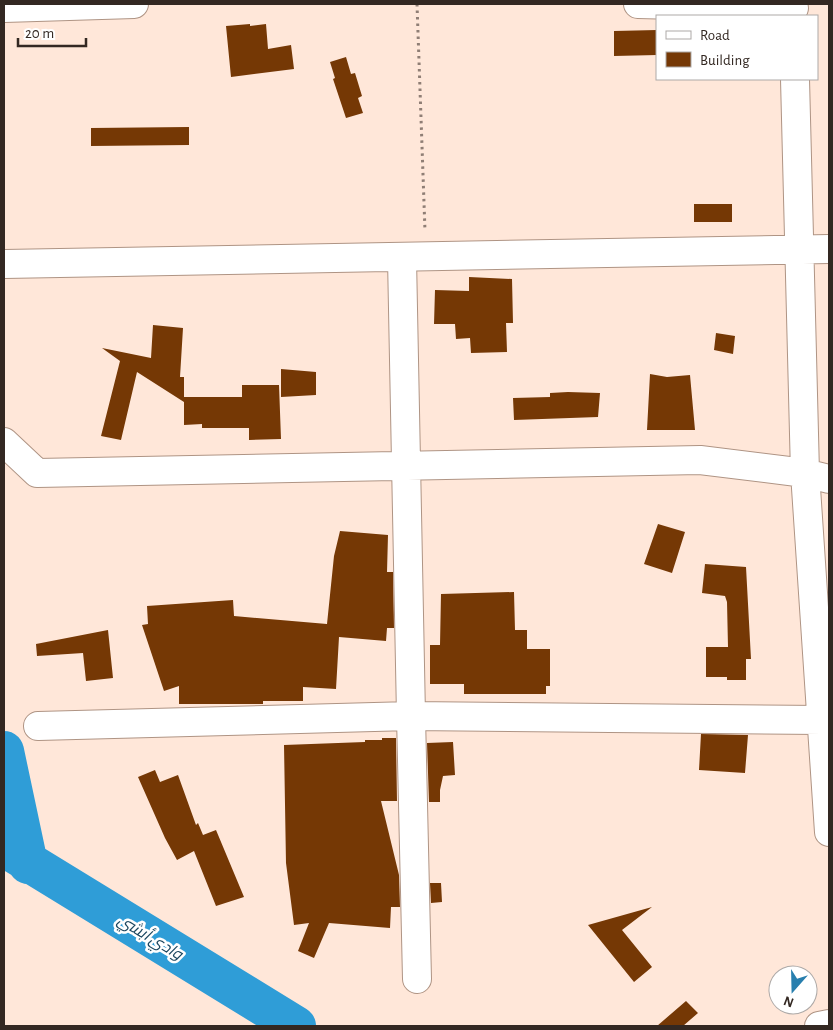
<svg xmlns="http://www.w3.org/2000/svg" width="833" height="1030" viewBox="0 0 833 1030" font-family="'Alegreya Sans',Cairo,sans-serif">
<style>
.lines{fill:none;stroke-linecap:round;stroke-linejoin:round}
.river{stroke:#2f9dd7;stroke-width:40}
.building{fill:#753805}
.minor-casing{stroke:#af9484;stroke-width:30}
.highway-casing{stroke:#af9484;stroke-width:30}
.path{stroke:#8f7e75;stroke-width:3;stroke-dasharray:2.5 4;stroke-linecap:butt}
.minor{stroke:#fff;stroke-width:28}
.highway{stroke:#fff;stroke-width:28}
.labels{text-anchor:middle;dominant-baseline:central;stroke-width:5;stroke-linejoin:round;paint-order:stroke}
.water-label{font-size:16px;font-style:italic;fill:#1b465f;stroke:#fff}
</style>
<rect width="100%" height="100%" fill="#ffe7d9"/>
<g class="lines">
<path class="river" d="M4,751L28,864
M4,847L296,1026"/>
</g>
<path class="building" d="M250,24V26L266,24L268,49L291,45L294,69L231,77L226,26Z
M657,30V55L614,56V31Z
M346,57L351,74L355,73L362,96L358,98L363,113L346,118L333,79L335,78L330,62Z
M189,127V145L91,146V128Z
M694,204H732V222H694Z
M469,277L512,279L513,323H506L507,352L471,353L470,338L456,339L455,324H434L435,290L469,291Z
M153,325L183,328L180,377H184V397H242V385H279L281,439L249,440V428H202V424L184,425V402L137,372L121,440L101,436L120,361L102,348L151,358Z
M716,333L735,336L733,354L714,350Z
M281,369L316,372V395L281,397Z
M650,374L667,377L690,375L695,430H647Z
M568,392L600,393L598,417L514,420L513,398L550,397V393Z
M658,524L685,532L672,573L644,564Z
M340,531L388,535L387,572H393L394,628H387L386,641L339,637L336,689L303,687V701H263V704H179V686L164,691L142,625L148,624L147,606L233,600L234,616L327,624L334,556Z
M705,564L746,567L751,659H746V680H727V677H706V647H728L727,602L725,596L702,593Z
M514,592L515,630H527V649H550V686H546V694H464V684H430V645H440L441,594Z
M108,630L113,678L86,681L83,653L37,656L36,644Z
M701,734L748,735L745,773L699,770Z
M382,738H396L397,801H381L399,875L400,907H391L390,928L329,923L314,958L298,951L309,923L294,925L286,863L284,745L365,742V740H382Z
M453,742L455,775L443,776L440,790V802H429L427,743Z
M155,770L160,782L178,775L196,825L198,823L203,835L216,830L244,897L216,906L194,851L177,860L165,838L138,777Z
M430,883H441L442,902L431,903Z
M652,907L622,930L652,967L634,982L588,925Z
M686,1001L698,1013L683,1026H657Z"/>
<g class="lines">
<g class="minor-casing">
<path id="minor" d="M638,4L794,8
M4,8L134,4
M795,79L805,473L829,832
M402,258L411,716L822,720
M4,264L829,249
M4,442L37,473L700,460L805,473L829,479
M38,726L411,716L417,979"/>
</g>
<g class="highway-casing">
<path id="highway" d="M819,1026L829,1024"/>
</g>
<path class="path" d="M417,4L425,231"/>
<use href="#minor" class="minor"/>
<use href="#highway" class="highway"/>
</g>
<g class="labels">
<g class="water-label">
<text transform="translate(150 937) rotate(31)">وادي أبشي</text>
</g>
</g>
<rect width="833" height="1030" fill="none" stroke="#332822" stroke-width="10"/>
<rect x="656" y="15" width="162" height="65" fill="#ffffff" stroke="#ada9a7"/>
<rect x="666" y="31" width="25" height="8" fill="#ffffff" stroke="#ada9a7"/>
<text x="700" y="40" font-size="15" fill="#332822">Road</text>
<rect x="666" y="52" width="25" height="15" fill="#753805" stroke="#ada9a7"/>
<text x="700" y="65" font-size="15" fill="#332822">Building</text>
<g transform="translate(793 990) rotate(200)"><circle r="24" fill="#ffffff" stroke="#ada9a7"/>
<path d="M0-4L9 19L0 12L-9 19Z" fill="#287fae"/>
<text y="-8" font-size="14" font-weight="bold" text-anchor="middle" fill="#332822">N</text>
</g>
<path d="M18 38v8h68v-8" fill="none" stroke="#332822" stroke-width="2.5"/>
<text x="25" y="38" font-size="15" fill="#332822" stroke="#ffffff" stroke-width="4" paint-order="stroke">20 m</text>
</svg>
